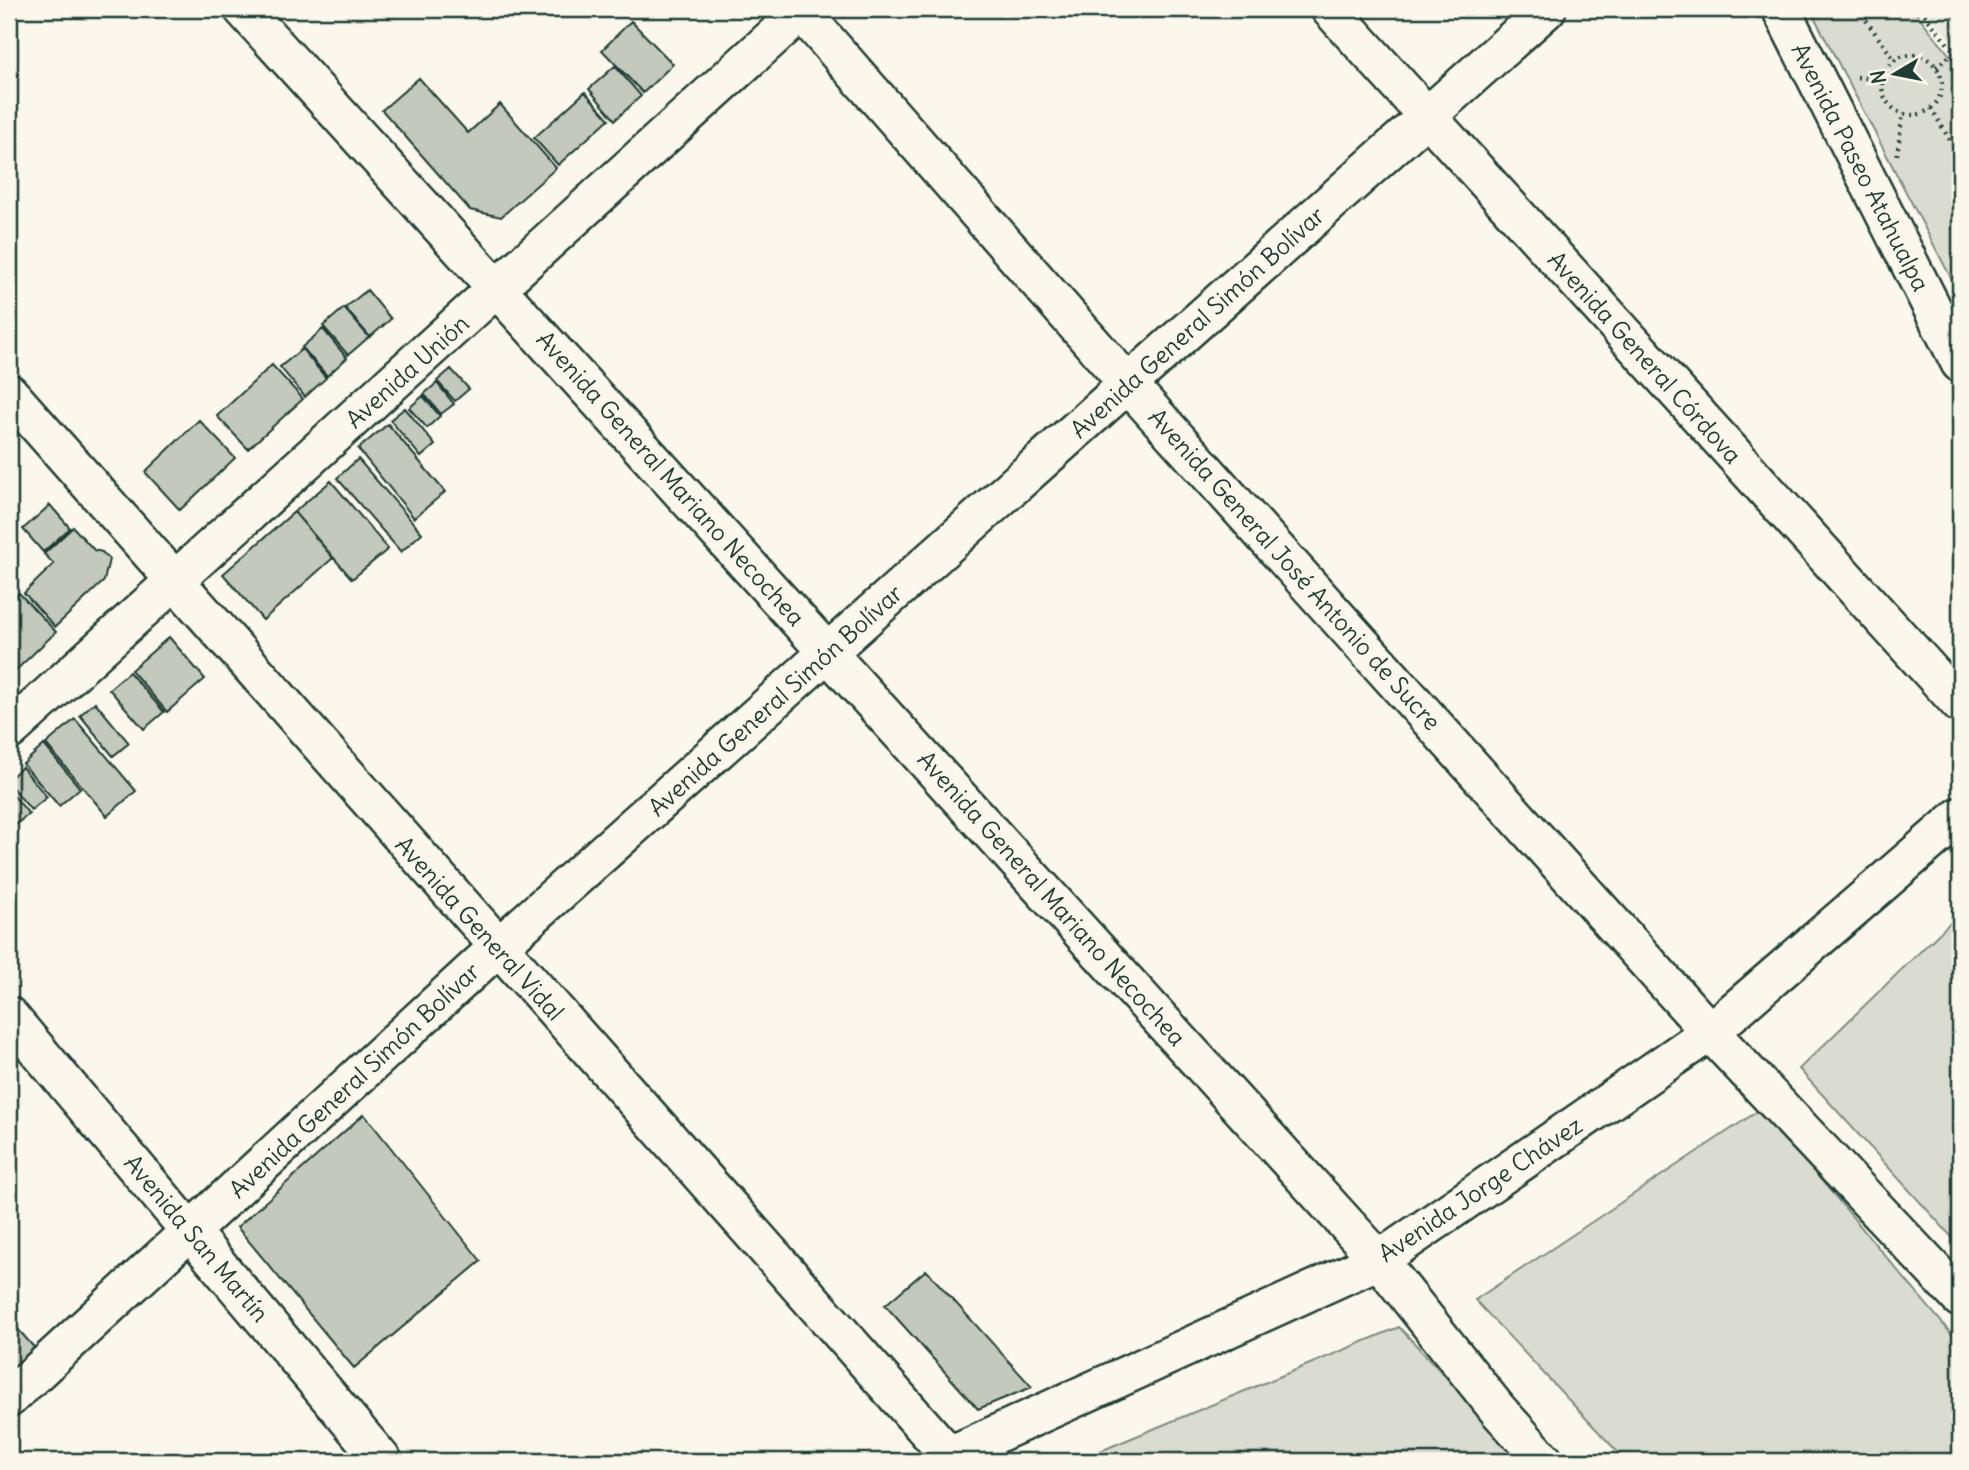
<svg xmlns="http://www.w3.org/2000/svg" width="1969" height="1470" viewBox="0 0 1969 1470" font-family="Delius,sans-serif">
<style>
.built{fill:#eae9de}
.green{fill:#dbdcd1;stroke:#7d8c82;stroke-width:2}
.building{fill:#c4c9be;stroke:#1f3d34;stroke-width:2}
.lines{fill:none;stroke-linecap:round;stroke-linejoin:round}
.minor-casing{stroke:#1f3d34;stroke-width:42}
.path{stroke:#1f3d34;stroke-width:4.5;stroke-dasharray:2 5;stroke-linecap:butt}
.minor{stroke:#fbf7ec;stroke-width:37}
.labels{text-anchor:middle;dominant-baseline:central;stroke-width:7;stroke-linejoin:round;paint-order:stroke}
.street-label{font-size:24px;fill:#1f3d34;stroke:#fbf7ec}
</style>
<rect width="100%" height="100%" fill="#fbf7ec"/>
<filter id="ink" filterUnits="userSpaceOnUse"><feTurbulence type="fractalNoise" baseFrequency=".0143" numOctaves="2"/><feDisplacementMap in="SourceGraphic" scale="14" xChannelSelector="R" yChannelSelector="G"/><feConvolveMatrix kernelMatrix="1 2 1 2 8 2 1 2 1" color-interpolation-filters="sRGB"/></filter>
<g filter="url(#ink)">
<path class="built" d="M1925,9H1960V52Z"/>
<path class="green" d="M1810,9H1913L1960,68V295Z
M1960,913V1246L1799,1069Z
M1761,1109L1960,1344V1461H1626L1475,1300Z
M1399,1327L1525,1461H1086V1457Z"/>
<path class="building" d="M631,21L673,64L643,93L602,50Z
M615,66L641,96L615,120L589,89Z
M419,78L468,133L500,104L556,168L501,217L470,210L382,110Z
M585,92L609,119L558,165L534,138Z
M367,290L391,319L370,337L345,308Z
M344,308L369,337L348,355L323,326Z
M323,329L347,358L327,376L302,347Z
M302,349L326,378L305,397L280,367Z
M272,365L303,399L248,449L217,416Z
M451,369L469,389L455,401L437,381Z
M437,383L454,404L441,414L424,394Z
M423,396L440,416L427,428L409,408Z
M405,408L435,445L421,457L390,420Z
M199,420L235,458L180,510L145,472Z
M388,424L445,492L414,518L358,449Z
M358,459L422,533L401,552L337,478Z
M331,481L388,549L352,579L294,512Z
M50,505L70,528L43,552L23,529Z
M294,512L333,558L263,620L223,574Z
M73,527L94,550L102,552L109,559L104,581L55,627L24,593L54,564L44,554Z
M19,593L56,632L12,674L9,671V602Z
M169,637L205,679L167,712L131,670Z
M129,672L164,712L144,729L109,689Z
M95,702L129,743L113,756L80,715Z
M75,719L136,791L107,816L46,744Z
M44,745L80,788L59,806L23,764Z
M22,767L47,797L31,810L9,784V779Z
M9,790L29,814L11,828L9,825Z
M364,1114L481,1261L354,1368L237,1227Z
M926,1270L1032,1387L978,1409L885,1305Z
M9,1319L46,1361L9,1391Z"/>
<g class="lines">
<g class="minor-casing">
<path id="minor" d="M243,9L1379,1260L1498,1410L1544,1461
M799,9L1128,384L1710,1032L1960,1298
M1330,9L1960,704
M1781,9L1960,363
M9,393L954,1461
M9,731L804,9
M9,1016L383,1461
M9,1398L497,948L1547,9
M937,1461L1379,1260L1710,1032L1960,816"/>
</g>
<path class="path" d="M1858,9L1895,61
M1920,9L1960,59
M1882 85a30 30 0 1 1 60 0a30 30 0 1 1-60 0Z
M1936,67L1955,52
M1857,77L1883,79
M1931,108L1960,157
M1897,155L1903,113"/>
<use href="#minor" class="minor"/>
</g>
</g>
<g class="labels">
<g class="street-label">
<text transform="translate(1861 167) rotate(63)">Avenida Paseo Atahualpa</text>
<text transform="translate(1197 322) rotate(-42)">Avenida General Simón Bolívar</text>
<text transform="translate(1645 357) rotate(48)">Avenida General Córdova</text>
<text transform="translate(407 371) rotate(-42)">Avenida Unión</text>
<text transform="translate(671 478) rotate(48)">Avenida General Mariano Necochea</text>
<text transform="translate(1295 569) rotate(48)">Avenida General José Antonio de Sucre</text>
<text transform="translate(775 700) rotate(-42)">Avenida General Simón Bolívar</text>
<text transform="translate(1052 898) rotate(48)">Avenida General Mariano Necochea</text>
<text transform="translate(480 928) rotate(48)">Avenida General Vidal</text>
<text transform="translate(354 1080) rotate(-43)">Avenida General Simón Bolívar</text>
<text transform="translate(1480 1189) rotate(-34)">Avenida Jorge Chávez</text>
<text transform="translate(197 1238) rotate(50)">Avenida San Martín</text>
</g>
</g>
<rect width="1969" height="1470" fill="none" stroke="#fbf7ec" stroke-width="35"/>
<rect x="18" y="18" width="1934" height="1435" fill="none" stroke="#1f3d34" stroke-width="2.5" filter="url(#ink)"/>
<g transform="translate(1895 74) rotate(260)" stroke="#fbf7ec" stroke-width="5" paint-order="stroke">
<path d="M0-5L12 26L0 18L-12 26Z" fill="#1f3d34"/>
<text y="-10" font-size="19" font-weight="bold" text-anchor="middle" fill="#1f3d34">N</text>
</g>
</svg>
